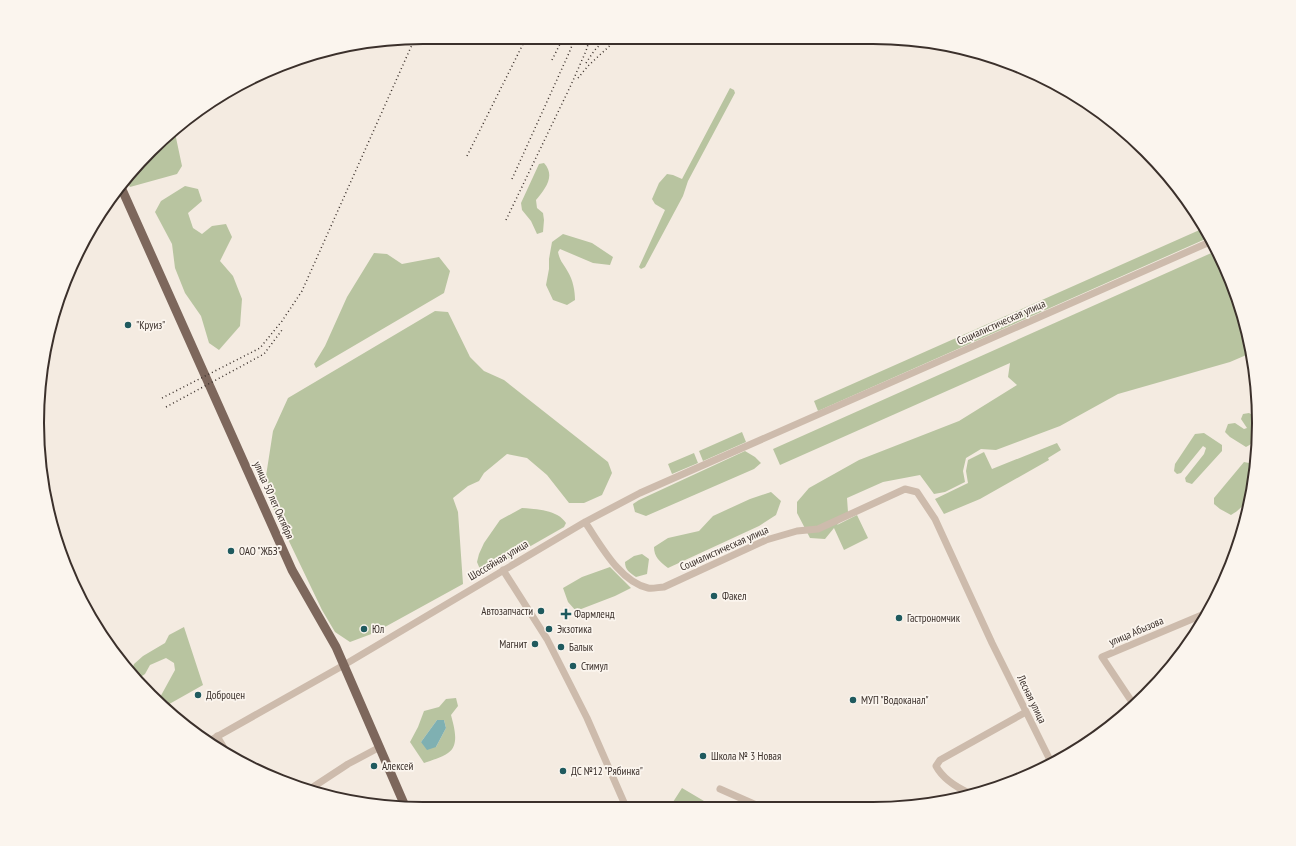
<svg xmlns="http://www.w3.org/2000/svg" width="1296" height="846" viewBox="0 0 1296 846" font-family="'PT Sans Narrow',sans-serif">
<style>
.green{fill:#b8c4a0;fill-rule:evenodd}
.water{fill:#7fb0b2}
.lines{fill:none;stroke-linecap:round;stroke-linejoin:round}
.minor{stroke:#cdbbac;stroke-width:7}
.major{stroke:#7d675c;stroke-width:9}
.rail{stroke:#3b302b;stroke-width:1.5;stroke-dasharray:1 3;stroke-linecap:butt}
.poi-dot{fill:#1f5a5e;stroke:#fbf5ee;stroke-width:1.5}
.labels{text-anchor:middle;dominant-baseline:central;stroke-width:3.5;stroke-linejoin:round;paint-order:stroke}
.street-label{font-size:11px;fill:#3b302b;stroke:#fbf5ee}
.poi-label{font-size:11px;fill:#3b302b;stroke:#fbf5ee;text-anchor:start}
.rim{fill:none;stroke:#3b302b;stroke-width:2}
</style>
<rect width="100%" height="100%" fill="#f4ebe1"/>
<path class="green" d="M730,88L734,90L735,93L688,181L683,196L645,267L641,269L639,267L665,210L655,204L652,199L659,183L667,174L673,175L682,179Z
M175,133L182,166L177,174L130,187L126,181L127,179Z
M544,163C556,176 545,189 536,200L537,208L543,213L544,220L543,232L537,234L531,221L522,210L521,203L539,164Z
M185,186L198,189L202,201L188,213L193,228L202,234L212,226L226,224L232,237L220,261L233,276L242,299L240,326L219,350L209,343L201,316L185,293L175,268L172,244L155,212L161,201Z
M1204,228L1210,237L818,411L814,401Z
M563,234L592,243L613,257L610,265L593,263L560,249L558,252C560,262 564,264 568,272C573,280 575,291 575,300L567,305L553,300L546,285L549,269V259L552,242Z
M1218,250L1246,323L1251,353L1230,362L1118,394L1060,426L996,450L981,449L966,458L963,471L965,482L945,492L934,494L920,475L883,482L847,498L848,512L837,525L857,515L868,538L844,550L834,528L825,539L810,538L797,513V502L809,488L859,460L959,421L1017,385L1008,377L1010,363L780,465L773,449Z
M374,253L387,254L402,264L439,257L450,271L444,293L316,368L314,364L325,346L347,297Z
M435,311L448,312L470,357L484,371L504,380L608,462L612,473L602,495L584,503H569L547,475L527,458L507,454L484,473L479,481L468,486L453,498L458,512L463,584L374,633L350,642L335,632L322,610L274,510L266,476L273,431L288,398Z
M1258,401C1258,416 1262,440 1246,447L1230,437L1225,432L1228,424L1235,423L1244,429L1247,428L1241,419L1243,414L1249,413L1256,417L1257,415L1251,409L1254,403Z
M742,432L746,442L703,461L699,451Z
M1204,433L1222,445V451L1192,484L1186,482L1185,478L1204,454L1206,448L1203,446L1181,473L1177,474L1174,471L1175,464L1195,434Z
M1057,443L1061,450L1048,458L1049,460L980,499L944,514L935,499L968,483L966,471L968,460L984,452L992,469Z
M745,451L755,457L761,463L754,469L646,516L635,512L633,504L639,500Z
M694,453L698,463L672,474L668,464Z
M1244,462L1249,463L1256,467C1255,488 1250,504 1231,515L1220,509L1214,504V498Z
M771,492L781,501L776,515L759,526L668,568C660,562 654,557 654,547L668,538L699,531L713,516L750,499Z
M522,508C536,509 558,510 566,523L564,527L482,574L477,562L479,554L484,543L500,520Z
M642,554L649,559L647,574L636,577C630,573 625,570 625,562L634,556Z
M610,567L631,588L615,596L576,611L568,602L563,588L582,577Z
M184,627L203,685L164,707L158,701L175,670L174,663L166,658L150,665L145,674L139,678L132,669L134,664L143,656L165,643L169,635Z
M456,698L458,706L451,715C454,727 460,745 448,753C441,758 432,760 424,763L410,742L418,727L424,711L439,707L446,699ZM437,720H444L446,728L436,747L421,742Z
M682,788L704,801L700,807H681L673,802Z"/>
<path class="water" d="M437,720H444L446,728L436,747L427,750L421,742Z"/>
<g class="lines">
<path class="minor" d="M585,522C600,544 620,582 648,588C653,589 659,587 664,587L766,540L797,531L818,529L905,489L917,492L935,519L992,643L1052,764
M503,570L547,639L587,718L626,807
M1134,705L1102,657L1209,612
M217,736L224,748
M211,740L344,665L585,522L640,493L1212,241
M310,789L348,764L380,747
M720,789L763,808
M969,793C956,787 943,779 936,766L940,760L1026,712
M966,797L969,793L978,794"/>
<path class="major" d="M120,185L292,570L336,647L405,806"/>
<path class="rail" d="M552,60L563,38
M586,63L594,51L606,38
M578,78L588,66L618,38
M467,156L526,38
M512,179L569,53L575,38
M506,220L571,85L586,51L590,38
M162,398L260,348L282,321L302,291L415,38
M166,407L264,354L282,330"/>
</g>
<g class="poi-dot">
<circle cx="128" cy="325" r="4"/>
<circle cx="231" cy="551" r="4"/>
<circle cx="714" cy="596" r="4"/>
<circle cx="541" cy="611" r="4"/>
<path d="M564 608h4v4h4v4h-4v4h-4v-4h-4v-4h4z"/>
<circle cx="899" cy="618" r="4"/>
<circle cx="364" cy="629" r="4"/>
<circle cx="549" cy="629" r="4"/>
<circle cx="535" cy="644" r="4"/>
<circle cx="561" cy="647" r="4"/>
<circle cx="573" cy="666" r="4"/>
<circle cx="198" cy="695" r="4"/>
<circle cx="853" cy="700" r="4"/>
<circle cx="703" cy="756" r="4"/>
<circle cx="374" cy="766" r="4"/>
<circle cx="563" cy="771" r="4"/>
</g>
<g class="labels">
<g class="street-label">
<text transform="translate(1001 322) rotate(-24)">Социалистическая улица</text>
<text transform="translate(274 500) rotate(66)">улица 50 лет Октября</text>
<text transform="translate(724 548) rotate(-24)">Социалистическая улица</text>
<text transform="translate(498 560) rotate(-31)">Шоссейная улица</text>
<text transform="translate(1136 631) rotate(-23)">улица Абызова</text>
<text transform="translate(1032 699) rotate(64)">Лесная улица</text>
</g>
<g class="poi-label">
<text x="136" y="325">"Круиз"</text>
<text x="239" y="551">ОАО "ЖБЗ"</text>
<text x="722" y="596">Факел</text>
<text x="533" y="611" text-anchor="end">Автозапчасти</text>
<text x="574" y="614">Фармленд</text>
<text x="907" y="618">Гастрономчик</text>
<text x="372" y="629">Юл</text>
<text x="557" y="629">Экзотика</text>
<text x="527" y="644" text-anchor="end">Магнит</text>
<text x="569" y="647">Балык</text>
<text x="581" y="666">Стимул</text>
<text x="206" y="695">Доброцен</text>
<text x="861" y="700">МУП "Водоканал"</text>
<text x="711" y="756">Школа № 3 Новая</text>
<text x="382" y="766">Алексей</text>
<text x="571" y="771">ДС №12 "Рябинка"</text>
</g>
</g>
<path d="M0 0H1296V846H0ZM423 44H873A379 379 0 0 1 1252 423V423A379 379 0 0 1 873 802H423A379 379 0 0 1 44 423V423A379 379 0 0 1 423 44Z" fill="#fbf5ee" fill-rule="evenodd"/>
<path class="rim" d="M423 44H873A379 379 0 0 1 1252 423V423A379 379 0 0 1 873 802H423A379 379 0 0 1 44 423V423A379 379 0 0 1 423 44Z"/>
</svg>
